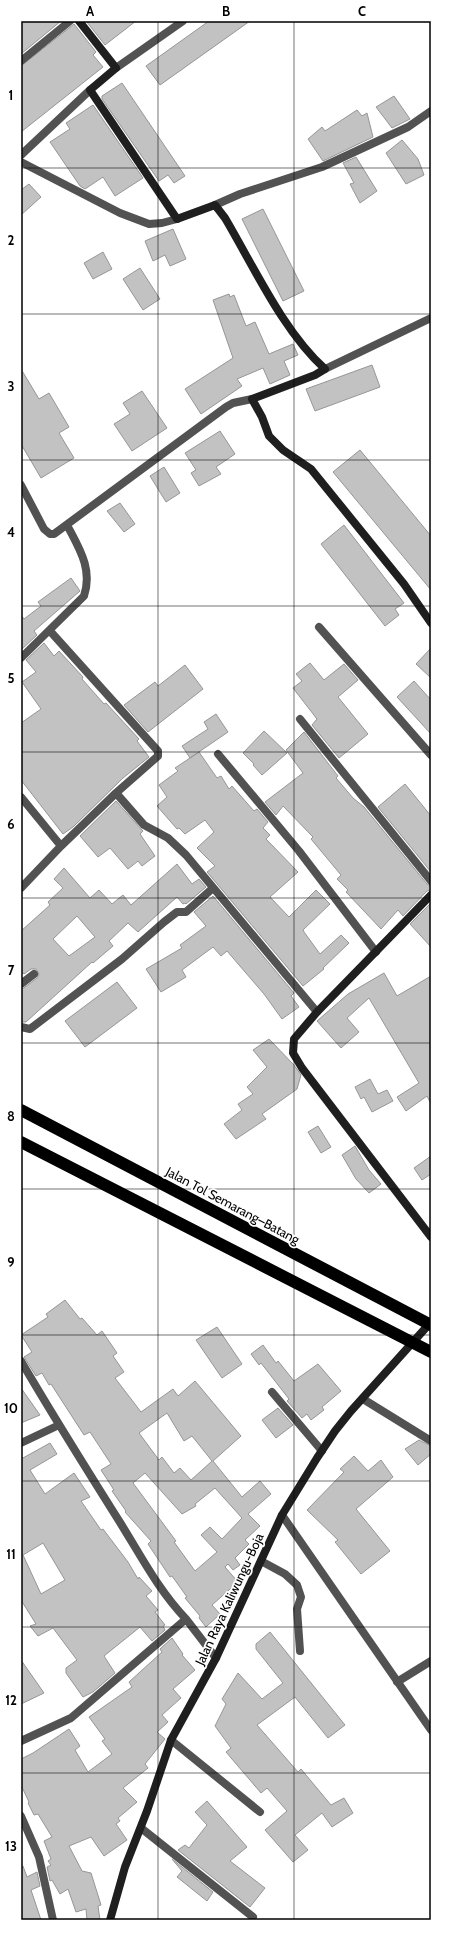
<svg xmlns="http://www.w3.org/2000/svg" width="452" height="1941" viewBox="0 0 452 1941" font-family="Cabin,sans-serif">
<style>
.building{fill:#c2c2c2;stroke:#969696;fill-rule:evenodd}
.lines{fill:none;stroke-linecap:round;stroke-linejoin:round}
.lane{stroke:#525252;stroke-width:8}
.street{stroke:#525252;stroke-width:8}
.secondary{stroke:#1f1f1f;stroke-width:8}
.highway{stroke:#000;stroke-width:12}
.grid{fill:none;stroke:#000;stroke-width:1;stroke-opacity:0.55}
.labels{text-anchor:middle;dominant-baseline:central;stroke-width:3.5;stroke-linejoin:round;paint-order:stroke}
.street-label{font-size:13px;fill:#000;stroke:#fff}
.neatline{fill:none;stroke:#000;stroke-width:1.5}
.grid-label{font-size:13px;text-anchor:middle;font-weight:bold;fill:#000}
</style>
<rect width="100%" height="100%" fill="#fff"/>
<path class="building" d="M21,21H61L21,54Z
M86,21H136L105,45Z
M209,21H250L160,85L146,66Z
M74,24L96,52L93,55L103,67L21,132V66Z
M122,83L185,176L174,183L168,175L159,181L102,99V96Z
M394,96L410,119L392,128L376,107Z
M93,105L143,178L115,196L103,177L85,189L80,186L50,142L70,129L66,123Z
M357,110L362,116L367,113L373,137L323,161L308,139L322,127L325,131Z
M402,140L418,159L424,175L406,184L386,153Z
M356,157L377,191L360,203L350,184L354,183L343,163Z
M29,184L41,197L21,215V190Z
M263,209L304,291L283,301L242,219Z
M173,229L186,259L170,266L165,255L153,261L145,241Z
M103,252L112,269L93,279L84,263Z
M140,268L160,299L143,310L123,279Z
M229,294L230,297L234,295L246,326L255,322L269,354L293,344L298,355L284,361L290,375L270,384L263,368L237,379L242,386L201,414L185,389L233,358L213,300Z
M372,365L380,387L315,411L306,389Z
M21,369L39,399L49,393L69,427L59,433L74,458L41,478L21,444Z
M142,391L167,428L132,451L114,424L130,414L123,403Z
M220,431L235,454L216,467L221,474L199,486L191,473L196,470L185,453Z
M360,450L431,536V590L333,472Z
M164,467L180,493L166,502L150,476Z
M120,503L135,524L124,532L107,511Z
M344,525L404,603L395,609L399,615L385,626L321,544Z
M71,578L80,591L34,631L37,635L21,650V615L24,619L41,606L38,602Z
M44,643L54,656L59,651L83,677L82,679L104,704L106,703L139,739L137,741L149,757L123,778L73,827L63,834L21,780V723L41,709L22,682L36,672L26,660Z
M431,648V678L416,664Z
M310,663L324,680L344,664L358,680L338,697L368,734L339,758L312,725L317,719L293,688L302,681L296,674Z
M185,665L203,689L148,732L124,705L155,682L158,686Z
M414,681L431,700V734L397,697Z
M216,714L228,732L190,758L182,746L208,729L204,722Z
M264,731L287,753L262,775L253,765L254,764L243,753Z
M304,732L338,776L336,778L353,798L364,807L427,884L431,886V890L427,891L403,916L398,910L381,929L346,892L348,890L337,879L341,875L311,839L313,837L283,806L276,815L265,802L303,773L286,750Z
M199,752L217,778L221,776L229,789L232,786L254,811L257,809L268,822L263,828L270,835L266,839L298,872L270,897L289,917L316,890L330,904L303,930L304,932L320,954L341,935L349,943L323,968L324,969L303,986L207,872L215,866L197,848L214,832L205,820L185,834L179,828L177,829L157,806L167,797L159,785L178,771L175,768Z
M405,784L431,816V872L378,807Z
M116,801L143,831L140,834L155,856L142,866L138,861L128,869L110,848L98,857L80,836Z
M177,864L192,884L199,879L206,887L186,904L185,903L183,904L177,897L138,932L128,923L109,941L113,946L93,963L92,962L26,1022H21V990L37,978L39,974L36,969H31L24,974L21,971V931L50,905L48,902L63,888L54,879L64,868L90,898L99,890L112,904L123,895L131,905ZM77,916L95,937L69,956L53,939Z
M213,896L294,993L291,996L299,1007L282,1019L264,994L227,951L221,956L213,947L182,970L186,977L161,992L146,969L182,948L180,945L206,926L194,912Z
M431,903V947L410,924Z
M384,973L397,996L431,976V1104L427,1096L406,1111L397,1097L419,1083L369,998L347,1018L359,1032L341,1048L317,1021L348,994Z
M117,982L137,1008L85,1047L65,1021Z
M269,1039L294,1065L301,1075L297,1089L262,1114L266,1119L236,1139L224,1124L242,1110L238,1104L253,1094L247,1087L267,1067L253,1050Z
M370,1079L378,1094L387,1090L393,1101L372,1112L364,1097L361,1099L355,1087Z
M318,1126L331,1147L321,1153L308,1132Z
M355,1146L369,1170L381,1184L369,1193L356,1179L342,1155Z
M431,1156V1174L422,1180L414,1168Z
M65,1300L80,1319L82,1318L97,1335L102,1331L117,1353L113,1356L124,1372L115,1378L141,1412L173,1389L178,1396L195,1381L241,1436L213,1461L242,1497L260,1481L271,1494L248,1514L260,1526L245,1540L249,1544L235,1558L240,1565L233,1570L228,1564L225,1567L238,1582L212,1605L220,1614L206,1627L199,1618L200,1616L185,1598L187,1597L172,1576L170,1577L148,1544L151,1541L125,1512L126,1511L112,1491L114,1490L101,1470L111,1464L90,1432L84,1435L51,1384L49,1385L42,1373L36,1376L24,1357L32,1352L21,1335L48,1317L46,1314ZM167,1413L184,1441L192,1436L212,1461L191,1480L180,1468L174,1473L162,1457L159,1460L139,1433ZM145,1473L182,1514L196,1506L195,1504L215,1488L242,1518L222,1539L210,1527L201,1535L217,1552L195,1571L174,1542L176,1541L133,1483Z
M217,1327L242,1364L222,1378L196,1340Z
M263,1345L276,1363L278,1361L294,1381L318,1364L341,1391L322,1407L324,1410L311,1420L307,1414L302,1418L287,1401L289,1399L261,1363L259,1365L251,1354Z
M21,1388L40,1415L21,1423Z
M278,1408L293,1425L276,1438L262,1420Z
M419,1440L431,1446V1454L418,1465L405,1449Z
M50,1443L57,1454L30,1470L45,1494L74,1473L90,1497L81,1501L101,1530L103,1529L128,1562L138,1579L139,1577L152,1591L146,1596L158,1610L155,1612L165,1625L163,1626L165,1630L152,1641L140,1627L104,1656L115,1673L93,1692L83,1697L66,1673V1668L77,1660L53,1628L38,1636L30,1626L36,1624L21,1600V1456L23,1458ZM43,1543L65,1580L41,1594L23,1555Z
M354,1456L368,1471L381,1460L393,1477L356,1509L390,1551L361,1574L335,1542L338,1540L307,1510L344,1472L340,1469Z
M270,1632L345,1725L328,1738L295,1697L257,1725L298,1772L301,1769L331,1805L344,1798L353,1813L332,1827L322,1813L295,1835L308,1850L293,1862L265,1830L287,1811L267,1788L261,1793L226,1752L231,1748L215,1726L226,1704L222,1699L238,1673L262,1699L283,1683L256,1649V1644Z
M172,1638L183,1654L182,1655L195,1670L173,1689L181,1698L162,1715L168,1722L157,1732L165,1739L145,1764L148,1768L123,1788L137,1802L118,1818L120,1821L116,1824L127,1840L104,1856L91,1837L69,1846L82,1871L91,1873L101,1905L98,1906L100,1920H87L86,1909L76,1912L68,1889L60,1894L52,1880L50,1881L47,1867L51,1865L48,1861L51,1859L44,1841L52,1837L38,1814L34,1815L28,1803L29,1802L21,1785V1759L33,1753L69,1729L80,1746L75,1750L88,1772L112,1754L102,1741L105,1739L89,1717L132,1687L129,1682L162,1652L160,1649Z
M21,1660L44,1693L21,1704Z
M207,1801L247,1847L230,1861L265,1888L250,1907L178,1850L185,1845L189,1848L207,1825L195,1812Z
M172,1859L213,1892L207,1901L177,1877L182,1871Z
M21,1866H23L27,1877L37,1872L40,1886L31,1890L41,1920H21Z"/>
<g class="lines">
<path class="lane" d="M261,1561L285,1574L297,1585L301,1597L297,1609L300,1651"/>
<path class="street" d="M21,61L70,21
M116,68L183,21
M21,155L90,90
M21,162L120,213L149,224L162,223L177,219
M215,205L240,194L322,167L408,127L431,111
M325,369L431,318
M21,485L44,529L50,534H54L226,407L233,403L252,399
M319,627L431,755
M50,631L158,751V756L116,793
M21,658L84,596C93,569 79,548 67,525
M300,719L431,881
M218,754L299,851L376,952
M21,797L61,846
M21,888L61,846L116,793L144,825L168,838L186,855L317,1012
M21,984L34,974
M21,1027L30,1029L122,959L164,922L177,912H186L213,888
M21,1361C53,1416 87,1470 121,1524C141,1556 159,1591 186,1619
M272,1392L322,1451
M363,1399L431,1441
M21,1443L59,1425
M282,1515L431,1730
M397,1682L431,1661
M171,1740L260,1812
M21,1741L71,1718L186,1619L216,1658
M21,1816L39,1857L53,1920
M141,1828L253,1917"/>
<path class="secondary" d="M79,21L116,68L90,90L177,219L215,205L225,218C254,267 283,331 325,369L315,375L252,399L262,417L269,436L283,450L311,469L404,584L431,623
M431,895L317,1012L294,1039L293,1053L302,1068L431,1237
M110,1920L125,1867L147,1811L171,1740L216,1658L282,1515L317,1458L335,1431L351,1411L431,1322"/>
<path class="highway" d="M21,1110L431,1325
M21,1142L431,1352"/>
</g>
<path class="grid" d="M158,21V1920M294,21V1920M21,168H431M21,314H431M21,460H431M21,606H431M21,752H431M21,898H431M21,1043H431M21,1189H431M21,1335H431M21,1481H431M21,1627H431M21,1773H431"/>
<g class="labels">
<g class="street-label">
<text transform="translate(233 1205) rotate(28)">Jalan Tol Semarang–Batang</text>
<text transform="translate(229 1599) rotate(-65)">Jalan Raya Kaliwungu-Boja</text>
</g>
</g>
<rect width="452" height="1941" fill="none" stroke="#ffffff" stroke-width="44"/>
<rect x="22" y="22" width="408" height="1897" class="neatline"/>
<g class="grid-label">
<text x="90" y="16">A</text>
<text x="226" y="16">B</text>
<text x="362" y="16">C</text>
<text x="11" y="100">1</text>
<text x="11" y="245">2</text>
<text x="11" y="391">3</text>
<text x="11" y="537">4</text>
<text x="11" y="683">5</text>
<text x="11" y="829">6</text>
<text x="11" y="975">7</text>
<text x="11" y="1121">8</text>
<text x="11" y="1267">9</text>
<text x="11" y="1413">10</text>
<text x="11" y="1559">11</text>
<text x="11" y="1705">12</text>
<text x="11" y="1851">13</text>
</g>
</svg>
